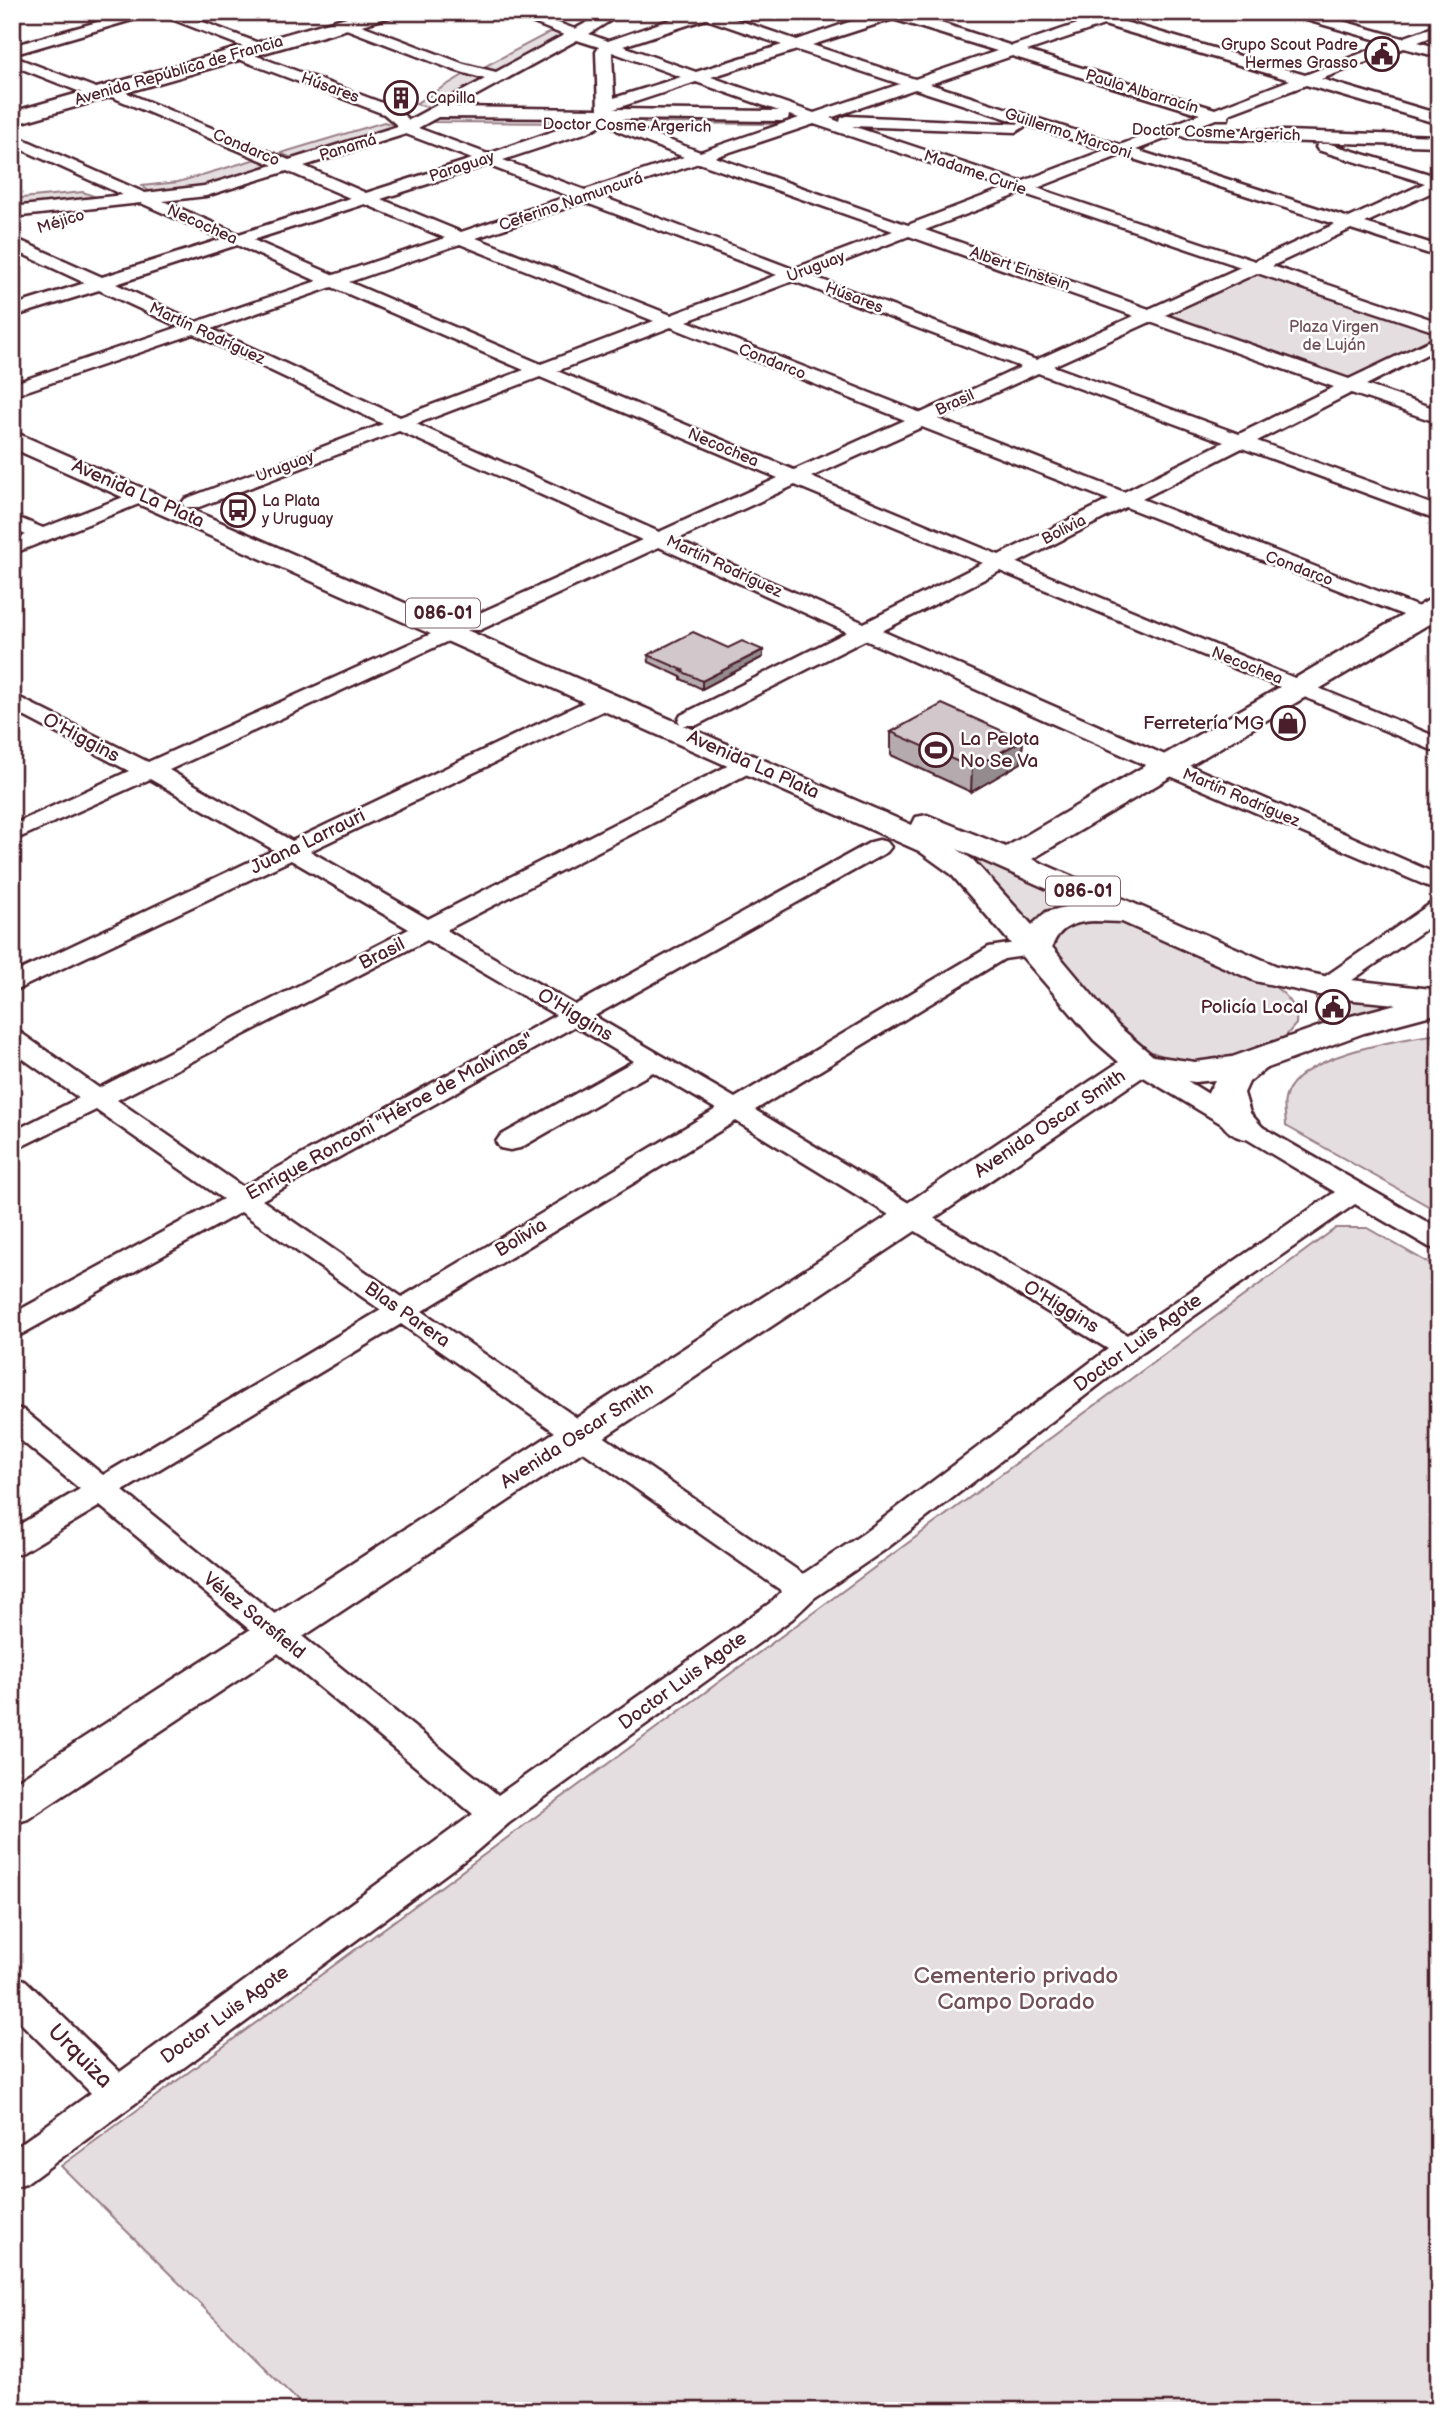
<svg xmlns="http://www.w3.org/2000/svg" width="1451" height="2423" viewBox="0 0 1451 2423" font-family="'Balsamiq Sans',sans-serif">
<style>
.green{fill:#e5dee0;stroke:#987e86;stroke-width:2}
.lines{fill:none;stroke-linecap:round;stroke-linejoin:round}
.minor-casing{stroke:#4a1f2b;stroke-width:5}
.major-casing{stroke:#4a1f2b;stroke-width:5}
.minor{fill:#fff;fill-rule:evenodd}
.major{fill:#fff;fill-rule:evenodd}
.wall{fill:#b5abaf;stroke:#4a1f2b;stroke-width:2}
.shaded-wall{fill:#938b8e;stroke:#4a1f2b;stroke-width:2}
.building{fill:#d2c7cb;stroke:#4a1f2b;stroke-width:2}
.labels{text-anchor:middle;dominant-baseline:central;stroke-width:5;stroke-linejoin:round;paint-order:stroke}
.far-poi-label{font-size:16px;fill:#4a1f2b;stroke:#fff;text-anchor:start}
.far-street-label{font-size:16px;fill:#4a1f2b;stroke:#fff}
.far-park-label{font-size:16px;fill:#714f58;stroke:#fff}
.shield{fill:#fff;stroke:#80626b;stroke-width:2}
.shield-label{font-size:18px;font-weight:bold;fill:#4a1f2b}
.street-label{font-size:19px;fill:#4a1f2b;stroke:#fff}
.poi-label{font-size:19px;fill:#4a1f2b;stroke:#fff;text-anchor:end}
.near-park-label{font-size:23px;fill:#714f58;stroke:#fff}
.near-street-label{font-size:23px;fill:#4a1f2b;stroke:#fff}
</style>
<rect width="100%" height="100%" fill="#fff"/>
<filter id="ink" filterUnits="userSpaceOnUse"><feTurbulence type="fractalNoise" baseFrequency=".0143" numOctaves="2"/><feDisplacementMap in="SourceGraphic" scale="14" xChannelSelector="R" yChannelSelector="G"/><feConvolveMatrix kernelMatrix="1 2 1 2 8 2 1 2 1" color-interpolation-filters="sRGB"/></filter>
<g filter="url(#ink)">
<path class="green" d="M552,31L563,35L496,74L478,70Z
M465,74L486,79L434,109L415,104Z
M439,116L586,117L582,123L426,122Z
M626,117L784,120L772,124L634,123L621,120Z
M384,122L400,127L295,160L281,153Z
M256,159L275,167L191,190L153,194L142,186L178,182Z
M83,192L101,199L12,208V199Z
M1255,266L1439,328V341L1350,386L1150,314Z
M12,430L1086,900L1035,934L972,864L12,433Z
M1099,918L1142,925L1272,985C1287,995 1298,1006 1296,1024L1284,1038L1274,1043L1221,1062H1193L1163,1056L1149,1051L1130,1038L1054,949V938L1062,927Z
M1312,992L1408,1001L1319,1027L1320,1005Z
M1439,1034V1212L1286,1126C1286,1117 1283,1107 1285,1099C1294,1055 1402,1039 1439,1034Z
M1336,1228H1367L1439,1269V2411H301L304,2407L61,2166Z"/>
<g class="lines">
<g class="minor-casing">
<path id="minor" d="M133,12H177L264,45L266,48L259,52L254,51L156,13L12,55V46Z
M506,12H528L575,29L606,12H624L589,34L608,41L692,12H721L720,14L797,40L878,12H907L1012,46L1092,19L1094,16L1135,12L1118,20L1305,75L1388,43L1289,15L1287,12H1311L1402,38L1439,25V34L1418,42L1439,48V57L1404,48L1321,79L1439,114V124L1306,85L1229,114L1228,119H1216L1192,128L1439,136V146L1186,138L1178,134L1136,150L1349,218L1425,183L1318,150L1316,147L1318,144H1330L1439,177V189L1365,223L1439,246V257L1351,229L1272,266L1439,322V333L1257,273L1165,315L1349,379L1439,336V348L1366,385L1439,410V423L1351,393L1257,441L1439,507V520L1242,448L1142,499L1439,615V629L1126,507L1017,563L1439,738V753L1000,571L882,631L1439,875V891L1161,772L865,640L697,725H681L678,720L681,715L847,632L659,547L480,630H464L461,625L464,620L642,540L399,431L199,507H185L182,503L185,499L383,424L194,334L12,396V384L179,327L99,290L12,317V306L85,283L12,249V237L102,277L222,239L141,203L12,217V207L123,195L12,145V134L145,193L204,186L273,165L105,94L98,99L93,97L12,65V56L101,90L108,85L113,87L289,160L398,126L384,114L233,57L230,54L233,51H243L396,108L409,120L485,79L454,70L341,27L339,24L341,21H351L464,64L496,72L564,35ZM706,19L782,45L696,72L623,46ZM893,19L997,51L915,79L812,45ZM1104,25L1290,80L1215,109L1027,51ZM577,40L599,47L596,52L598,109L455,107ZM797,50L900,84L814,113L711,77ZM612,52L681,77L614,98ZM1012,56L1200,114L1120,145L930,84ZM696,82L779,111L614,109ZM915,89L1105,150L1021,182L852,126L1016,132L1024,127L1022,124L847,116L841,118L840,122L830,118ZM789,115L799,118L700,152L632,126L622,119L782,121L788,119ZM438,117L591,118L488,154L418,128ZM606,122L620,132L684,157L585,190L503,160L588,132ZM814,124L1005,188L908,225L715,157ZM406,134L472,159L366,193L304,166ZM1121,155L1335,224L1255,261L1037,188ZM699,163L893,231L793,269L600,196ZM487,165L569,196L461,232L381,199ZM287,171L350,198L239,234L163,201L206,196ZM1022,193L1241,267L1149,309L925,230ZM584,202L777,275L671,315L476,238ZM365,204L445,238L334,275L253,240ZM909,236L1134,316L1036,360L809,275ZM460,244L654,321L541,364L349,282ZM237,245L317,281L196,322L116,284ZM793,281L1021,367L921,413L687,321ZM332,287L524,370L400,417L211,329ZM1150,322L1334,387L1239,434L1053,366ZM671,327L905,420L794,470L557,371ZM1038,373L1224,442L1124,492L938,419ZM540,377L778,478L659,532L416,424ZM922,427L1109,500L999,555L811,477ZM795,485L983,563L864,623L676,540Z
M142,490L149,492L152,496L149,500L12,554V541L26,535L12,529V515L43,528Z
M451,625L459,626L462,631L459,636L169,770L292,841L597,696H613L616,701L613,706L310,851L428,919L743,758H759L762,763L759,768L446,930L575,1005L871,842L879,840L887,842L891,847L887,852L594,1016L735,1098L989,947L1035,940L1044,943L1048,948L1044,953L1004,959L755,1110L1127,1335L1335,1192L1132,1070L1128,1064L1132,1058L1141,1056L1150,1058L1257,1124L1439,1229V1250L1429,1247L1355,1204L1138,1355L886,1549L814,1598L792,1619L509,1823L473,1854L26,2184L12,2188V2150L91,2093L12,2014V1975L25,1980L120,2072L473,1814L100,1506L23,1552L12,1555V1529L80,1489L12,1433V1407L23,1410L103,1475L381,1310L241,1212L22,1334L12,1336V1314L223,1199L96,1110L12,1151V1132L79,1098L12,1051V1031L21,1033L99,1088L409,929L291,860L12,992V974L274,850L150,779L12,841V825L129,771L12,710V694L148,762ZM427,940L556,1015L243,1187L117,1100ZM575,1026L634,1061L500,1136L496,1142L500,1148L510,1150L520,1148L653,1072L716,1109L402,1297L262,1200ZM736,1121L1108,1349L864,1533L803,1574L422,1311ZM401,1324L782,1591L770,1603L498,1795L123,1491Z
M1439,902V920L1335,992L1326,995L1317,992L1313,987L1317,982L1430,904Z"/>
</g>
<g class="major-casing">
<path id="major" d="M364,12H395L393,16L12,125V112Z
M12,431L912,825L916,817L927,815L1006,847L1429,600L1439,598V618L1032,859L1277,966L1333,978L1432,989L1435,994L1439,993V1013L1364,1033L1265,1069L1249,1082L1244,1093L1250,1113L1265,1130L1260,1138C1228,1145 1216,1119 1208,1093L1215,1080L1195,1082L1144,1076L926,1224L28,1819L12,1824V1784L900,1208L1119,1062L1094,1040L951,874L919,851L12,448ZM957,849L1079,903L1046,912L1032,925L973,860ZM1094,921L1122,922L1255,981L1333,998L1396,1004L1340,1019L1232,1057L1195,1062L1153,1056L1118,1026L1052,947C1059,927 1074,922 1094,921Z"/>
</g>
<use href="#minor" class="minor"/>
<use href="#major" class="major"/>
</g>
<path class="wall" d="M648,655L763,657L702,689L681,679V677L649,662Z
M891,732L1023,740L1021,763L971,792L891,755Z"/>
<path class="shaded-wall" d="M763,650V657L702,689V681Z
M1023,740L1021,763L971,792L972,768Z"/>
<path class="building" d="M693,632L728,648L742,641L763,650L702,681L681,671L683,670L648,655Z
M942,704L1023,740L972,768L891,732Z"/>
</g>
<defs>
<g id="civic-ring" transform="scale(1.75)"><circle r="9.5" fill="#fff" stroke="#4a1f2b" stroke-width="1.5"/><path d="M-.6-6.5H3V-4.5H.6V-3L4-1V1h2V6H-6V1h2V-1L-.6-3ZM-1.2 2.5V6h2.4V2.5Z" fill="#4a1f2b"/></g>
<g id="building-ring" transform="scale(1.75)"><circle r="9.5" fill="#fff" stroke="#4a1f2b" stroke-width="1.5"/><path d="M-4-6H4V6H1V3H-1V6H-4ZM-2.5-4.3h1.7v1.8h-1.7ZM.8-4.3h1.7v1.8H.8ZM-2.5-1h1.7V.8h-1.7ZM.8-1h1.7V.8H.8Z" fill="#4a1f2b"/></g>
<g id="bus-ring" transform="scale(1.75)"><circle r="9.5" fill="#fff" stroke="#4a1f2b" stroke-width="1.5"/><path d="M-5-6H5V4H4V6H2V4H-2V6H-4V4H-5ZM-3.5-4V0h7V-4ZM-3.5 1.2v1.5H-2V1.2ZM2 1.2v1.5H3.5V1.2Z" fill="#4a1f2b"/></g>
<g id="shop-ring" transform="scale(1.75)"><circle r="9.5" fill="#fff" stroke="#4a1f2b" stroke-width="1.5"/><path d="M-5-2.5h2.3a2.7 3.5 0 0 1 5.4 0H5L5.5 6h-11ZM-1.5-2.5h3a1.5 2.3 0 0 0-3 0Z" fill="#4a1f2b"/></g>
<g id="stadium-ring" transform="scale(1.75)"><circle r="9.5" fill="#fff" stroke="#4a1f2b" stroke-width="1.5"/><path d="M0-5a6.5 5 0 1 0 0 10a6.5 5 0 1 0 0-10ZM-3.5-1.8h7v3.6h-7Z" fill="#4a1f2b"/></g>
</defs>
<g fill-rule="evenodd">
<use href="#civic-ring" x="1382" y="54"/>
<use href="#building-ring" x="401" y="98"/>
<use href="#bus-ring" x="238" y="510"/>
<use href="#shop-ring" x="1288" y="723"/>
<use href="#stadium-ring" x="936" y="750"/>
<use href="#civic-ring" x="1333" y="1007"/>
</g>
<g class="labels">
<g class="far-poi-label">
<text x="1358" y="45" text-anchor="end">Grupo Scout Padre<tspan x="1358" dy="18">Hermes Grasso</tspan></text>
<text x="426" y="98">Capilla</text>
<text x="262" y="501">La Plata<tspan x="262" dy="18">y Uruguay</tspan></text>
</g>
<g class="far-street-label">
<text transform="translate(179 71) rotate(-16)">Avenida República de Francia</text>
<text transform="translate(330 88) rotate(20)">Húsares</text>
<text transform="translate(1142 92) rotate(17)">Paula Albarracín</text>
<text transform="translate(627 126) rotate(1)">Doctor Cosme Argerich</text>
<text transform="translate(1216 133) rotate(2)">Doctor Cosme Argerich</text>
<text transform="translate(1068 134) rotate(18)">Guillermo Marconi</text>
<text transform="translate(246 148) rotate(23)">Condarco</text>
<text transform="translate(348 148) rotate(-17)">Panamá</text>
<text transform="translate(462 167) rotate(-18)">Paraguay</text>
<text transform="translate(975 173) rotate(19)">Madame Curie</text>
<text transform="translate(571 202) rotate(-19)">Ceferino Namuncurá</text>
<text transform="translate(61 222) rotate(-17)">Méjico</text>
<text transform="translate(202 225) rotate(24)">Necochea</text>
<text transform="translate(816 267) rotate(-21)">Uruguay</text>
<text transform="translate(1020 269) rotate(19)">Albert Einstein</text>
<text transform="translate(854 298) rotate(21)">Húsares</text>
<text transform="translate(207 334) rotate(25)">Martín Rodríguez</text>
<text transform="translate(772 362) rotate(22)">Condarco</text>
<text transform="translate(955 403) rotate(-25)">Brasil</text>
<text transform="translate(723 448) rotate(23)">Necochea</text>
<text transform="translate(285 467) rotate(-21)">Uruguay</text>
<text transform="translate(1064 530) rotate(-27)">Bolivia</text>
<text transform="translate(724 567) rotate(25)">Martín Rodríguez</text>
<text transform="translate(1299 569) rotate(21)">Condarco</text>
<text transform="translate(1247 666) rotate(22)">Necochea</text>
<text transform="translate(1241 798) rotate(23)">Martín Rodríguez</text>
</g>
<g class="far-park-label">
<text x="1334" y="327">Plaza Virgen<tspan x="1334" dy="18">de Luján</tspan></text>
</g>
<g class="shield">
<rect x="406" y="598.5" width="74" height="29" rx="5"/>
<rect x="1046" y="876.5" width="74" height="29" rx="5"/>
</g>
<g class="shield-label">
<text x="443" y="613">086-01</text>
<text x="1083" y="891">086-01</text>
</g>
<g class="street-label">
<text transform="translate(138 494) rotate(24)">Avenida La Plata</text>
<text transform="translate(81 738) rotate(28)">O'Higgins</text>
<text transform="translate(753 765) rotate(24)">Avenida La Plata</text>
<text transform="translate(308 842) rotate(-26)">Juana Larrauri</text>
<text transform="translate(382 954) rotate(-27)">Brasil</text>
<text transform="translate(575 1015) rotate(31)">O'Higgins</text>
<text transform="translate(390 1117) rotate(-29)">Enrique Ronconi "Héroe de Malvinas"</text>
<text transform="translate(1050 1124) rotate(-34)">Avenida Oscar Smith</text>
<text transform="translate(521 1238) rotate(-31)">Bolivia</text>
<text transform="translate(1061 1307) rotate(31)">O'Higgins</text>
<text transform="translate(407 1315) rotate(35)">Blas Parera</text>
<text transform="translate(1138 1343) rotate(-36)">Doctor Luis Agote</text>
<text transform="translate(577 1436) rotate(-33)">Avenida Oscar Smith</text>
<text transform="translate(254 1616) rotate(39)">Vélez Sarsfield</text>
<text transform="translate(683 1681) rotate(-36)">Doctor Luis Agote</text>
<text transform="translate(225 2015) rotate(-36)">Doctor Luis Agote</text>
</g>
<g class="poi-label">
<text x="1264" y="723">Ferretería MG</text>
<text x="960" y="739" text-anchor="start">La Pelota<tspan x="960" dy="22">No Se Va</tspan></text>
<text x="1308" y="1007">Policía Local</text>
</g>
<g class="near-park-label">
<text x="1016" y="1976">Cementerio privado<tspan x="1016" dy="26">Campo Dorado</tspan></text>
</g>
<g class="near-street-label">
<text transform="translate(80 2056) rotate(45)">Urquiza</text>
</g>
</g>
<rect width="1451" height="2423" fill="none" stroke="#fff" stroke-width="42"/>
<rect x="21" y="21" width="1409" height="2381" fill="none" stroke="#4a1f2b" stroke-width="2.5" filter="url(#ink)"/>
</svg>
